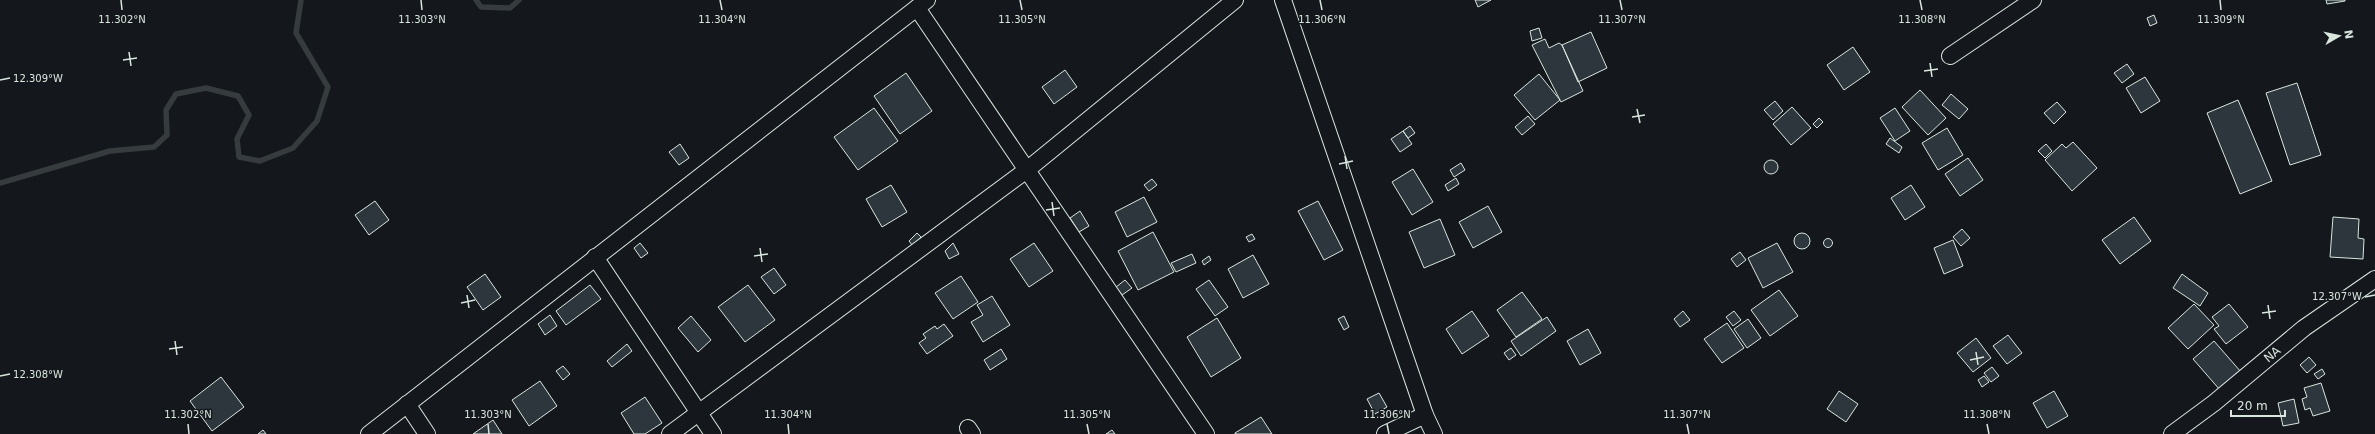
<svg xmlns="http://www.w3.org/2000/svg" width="2375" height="434" viewBox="0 0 2375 434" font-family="'DejaVu Sans',sans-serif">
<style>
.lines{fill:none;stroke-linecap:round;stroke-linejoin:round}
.stream{stroke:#363b3e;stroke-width:5.5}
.building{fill:#2c363c;stroke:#d8e6dc}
.minor-casing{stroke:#d8e6dc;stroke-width:18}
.minor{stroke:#14181c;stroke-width:16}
.ticks{fill:none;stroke:#d8e6dc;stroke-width:1.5}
.labels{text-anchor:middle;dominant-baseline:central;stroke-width:3;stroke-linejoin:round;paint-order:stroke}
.street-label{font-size:12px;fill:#d8e6dc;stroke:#14181c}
.ticks-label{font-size:10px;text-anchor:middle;fill:#d8e6dc;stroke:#14181c;stroke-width:3;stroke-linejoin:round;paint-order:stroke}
</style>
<rect width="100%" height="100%" fill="#14181c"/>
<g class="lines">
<path class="stream" d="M476,0L481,7L510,8L519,0
M0,183L110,151L154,147L167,135L166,110L176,94L206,88L238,96L249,115L237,139L239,157L260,161L293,148L317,121L328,87L296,33L301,0"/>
</g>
<path class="building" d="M1475,0H1491L1478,7Z
M2326,0H2345V1L2327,4Z
M2154,15L2157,23L2150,26L2147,18Z
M1539,28L1542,38L1532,41L1530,31Z
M1591,32L1607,68L1578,82L1562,45Z
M1545,39L1549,48L1559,43L1562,45L1583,91L1561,102L1532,45Z
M1853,47L1870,72L1844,90L1827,65Z
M2127,64L2134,74L2122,83L2114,73Z
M1065,70L1077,87L1054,104L1042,87Z
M906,73L932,111L900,134L874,96Z
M1539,74L1560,100L1535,120L1514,95Z
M2145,77L2160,101L2141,113L2126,88Z
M2297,83L2321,155L2290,165L2266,93Z
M1920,90L1946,118L1928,135L1902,107Z
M1951,94L1968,109L1959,119L1942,105Z
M2238,100L2272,181L2240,194L2207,113Z
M1775,101L1783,111L1773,120L1764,110Z
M2057,102L2066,112L2054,124L2044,113Z
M1792,107L1811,128L1791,145L1773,124Z
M874,108L898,141L858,170L834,137Z
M1895,108L1910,131L1895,141L1880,118Z
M1528,116L1535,124L1522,135L1515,127Z
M1819,118L1823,122L1817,128L1813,124Z
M1410,126L1415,133L1408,138L1403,131Z
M1947,128L1963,155L1938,170L1922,143Z
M1403,131L1412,144L1400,152L1391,139Z
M1890,138L1902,147L1899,153L1886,144Z
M2073,142L2097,168L2072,191L2045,160L2062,144L2066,148Z
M680,144L689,158L679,165L669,152Z
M2046,144L2052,151L2045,158L2038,151Z
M1968,158L1983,180L1960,196L1945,174Z
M1764 167a7 7 0 1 1 14 0a7 7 0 1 1-14 0Z
M1461,163L1465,170L1454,177L1450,170Z
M1413,169L1433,202L1412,215L1392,182Z
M1456,178L1459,184L1448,191L1445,185Z
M1152,179L1157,185L1149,191L1144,185Z
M891,185L907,212L882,227L866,199Z
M1911,185L1925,207L1905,220L1891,198Z
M1144,197L1157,222L1127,237L1115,212Z
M375,201L389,220L369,235L355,215Z
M1318,201L1343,250L1324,260L1298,211Z
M1488,206L1502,232L1473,248L1459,222Z
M1080,211L1089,226L1079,232L1070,218Z
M2134,217L2151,241L2120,264L2102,240Z
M2333,217L2359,219L2358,238L2364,239L2363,259L2330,257Z
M1440,219L1455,255L1424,268L1409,232Z
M1962,229L1970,238L1961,246L1953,237Z
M1153,232L1174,272L1138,290L1118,251Z
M917,233L921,237L913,246L909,241Z
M1794 241a8 8 0 1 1 16 0a8 8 0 1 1-16 0Z
M1252,234L1255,239L1249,242L1246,237Z
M1823.5 243a4.5 4.5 0 1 1 9 0a4.5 4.5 0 1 1-9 0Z
M1953,240L1963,266L1944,274L1934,248Z
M640,243L648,253L641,258L634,248Z
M953,243L959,254L949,259L945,251Z
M1034,243L1053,271L1029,287L1010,259Z
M1777,243L1793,272L1763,288L1748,258Z
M1740,252L1746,260L1737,267L1731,259Z
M1192,254L1196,263L1176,272L1171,263Z
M1253,255L1269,284L1243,298L1228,269Z
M1209,256L1211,260L1204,265L1202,261Z
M774,268L786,285L774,294L761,277Z
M485,274L501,297L483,310L467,287Z
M2182,274L2208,293L2200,306L2173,288Z
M961,276L978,302L953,319L935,293Z
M1125,280L1132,288L1122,295L1116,287Z
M1209,280L1228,307L1215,316L1196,289Z
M590,285L601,299L566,325L556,311Z
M748,285L775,320L745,342L718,307Z
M1779,290L1798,316L1770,336L1751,310Z
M1522,292L1542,319L1516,337L1497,310Z
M992,296L1010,325L983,342L971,322L983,315L977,305Z
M2194,304L2214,325L2188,349L2168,328Z
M2229,304L2248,327L2226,344L2214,329L2219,326L2212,317Z
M1472,311L1489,336L1462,354L1446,329Z
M1683,311L1690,320L1680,327L1674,319Z
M1734,311L1741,320L1733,326L1726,317Z
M550,315L557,326L545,335L538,324Z
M691,316L711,340L698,352L678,328Z
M1344,316L1349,327L1344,330L1338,319Z
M1547,317L1556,331L1521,356L1511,341Z
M1217,318L1241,358L1211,377L1187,337Z
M1748,319L1761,338L1747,348L1734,329Z
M1727,323L1744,348L1722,363L1704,339Z
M944,324L953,336L927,354L919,343L926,338L923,334L935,326L937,329Z
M1588,329L1601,353L1580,365L1567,341Z
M2008,335L2022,353L2007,364L1993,346Z
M1976,338L1991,358L1973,372L1957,353Z
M2214,341L2241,372L2220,390L2193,359Z
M627,344L632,351L612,367L607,361Z
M1511,348L1516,355L1509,360L1504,353Z
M1001,349L1007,359L990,370L984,360Z
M2309,357L2316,365L2307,373L2300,365Z
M563,366L570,374L563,380L556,371Z
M1992,367L1999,376L1991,382L1984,373Z
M2322,369L2325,374L2318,379L2314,374Z
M1984,376L1989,382L1982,387L1978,380Z
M221,377L244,407L212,431L190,401Z
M540,381L557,406L529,426L512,400Z
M2321,383L2330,411L2313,416L2310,408L2305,410L2302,399L2307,397L2304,388Z
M1839,391L1858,404L1846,422L1827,409Z
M2054,391L2068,416L2047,428L2033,403Z
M1379,393L1387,407L1375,414L1367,399Z
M645,397L662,423L645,434H634L621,413Z
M2294,399L2299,423L2283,426L2278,403Z
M1261,417L1272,434H1235V433Z
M493,420L502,434H473Z
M263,430L266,434H258Z
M1112,430L1115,434H1106Z"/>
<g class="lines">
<g class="minor-casing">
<g id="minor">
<path d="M1283,0L1425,415L1434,434"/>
<path d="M917,8L1206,434"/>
<path d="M1950,56L2033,0"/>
<path d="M595,257L713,434"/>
<path d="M407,404L427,434"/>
<path d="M968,428L972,434"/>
<path d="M369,434L927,0"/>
<path d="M670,434L1028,169L1235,0"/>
<path d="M1385,434L1425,415"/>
<path id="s1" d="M2172,434L2214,403L2304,328L2375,279"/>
</g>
</g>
<use href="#minor" class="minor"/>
</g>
<path class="ticks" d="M121,0L122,10M421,0L422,10M720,0L722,10M1020,0L1022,10M1320,0L1322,10M1620,0L1622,10M1920,0L1922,10M2220,0L2221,10M129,52L131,66M123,60L137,58M1930,63L1932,77M1924,71L1938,69M0,80L10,78M1637,109L1640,123M1632,117L1645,115M1345,156L1347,169M1339,164L1353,161M1052,202L1054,216M1046,210L1060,208M760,248L762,262M754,256L768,254M467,295L469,308M2365,297L2375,295M461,303L475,300M2268,305L2270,319M2262,313L2276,311M175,341L177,355M169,349L183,347M1976,352L1978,365M1970,360L1984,357M0,376L10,374M188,424L189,434M488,424L489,434M788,424L789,434M1087,424L1089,434M1387,424L1389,434M1687,424L1689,434M1987,424L1989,434"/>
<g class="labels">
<g class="street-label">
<text stroke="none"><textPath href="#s1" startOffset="128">NA</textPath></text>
</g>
</g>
<g class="ticks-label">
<text x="1322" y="23">11.306°N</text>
<text x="1622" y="23">11.307°N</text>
<text x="122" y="23">11.302°N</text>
<text x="422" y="23">11.303°N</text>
<text x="722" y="23">11.304°N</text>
<text x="1022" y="23">11.305°N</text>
<text x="1922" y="23">11.308°N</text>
<text x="2221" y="23">11.309°N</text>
<text x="38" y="82">12.309°W</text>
<text x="2337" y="300">12.307°W</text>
<text x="38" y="378">12.308°W</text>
<text x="188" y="418">11.302°N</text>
<text x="488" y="418">11.303°N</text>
<text x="788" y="418">11.304°N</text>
<text x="1087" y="418">11.305°N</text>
<text x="1387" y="418">11.306°N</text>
<text x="1687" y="418">11.307°N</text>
<text x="1987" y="418">11.308°N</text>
</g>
<g transform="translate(2339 36) rotate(81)" stroke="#14181c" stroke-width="3" paint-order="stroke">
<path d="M0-3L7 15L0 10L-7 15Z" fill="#d8e6dc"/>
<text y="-6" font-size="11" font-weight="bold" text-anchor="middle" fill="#d8e6dc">N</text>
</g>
<path d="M2231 410v6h54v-6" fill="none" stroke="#d8e6dc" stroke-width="2"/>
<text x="2237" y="410" font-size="12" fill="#d8e6dc" stroke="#14181c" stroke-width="3" paint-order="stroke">20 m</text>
</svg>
